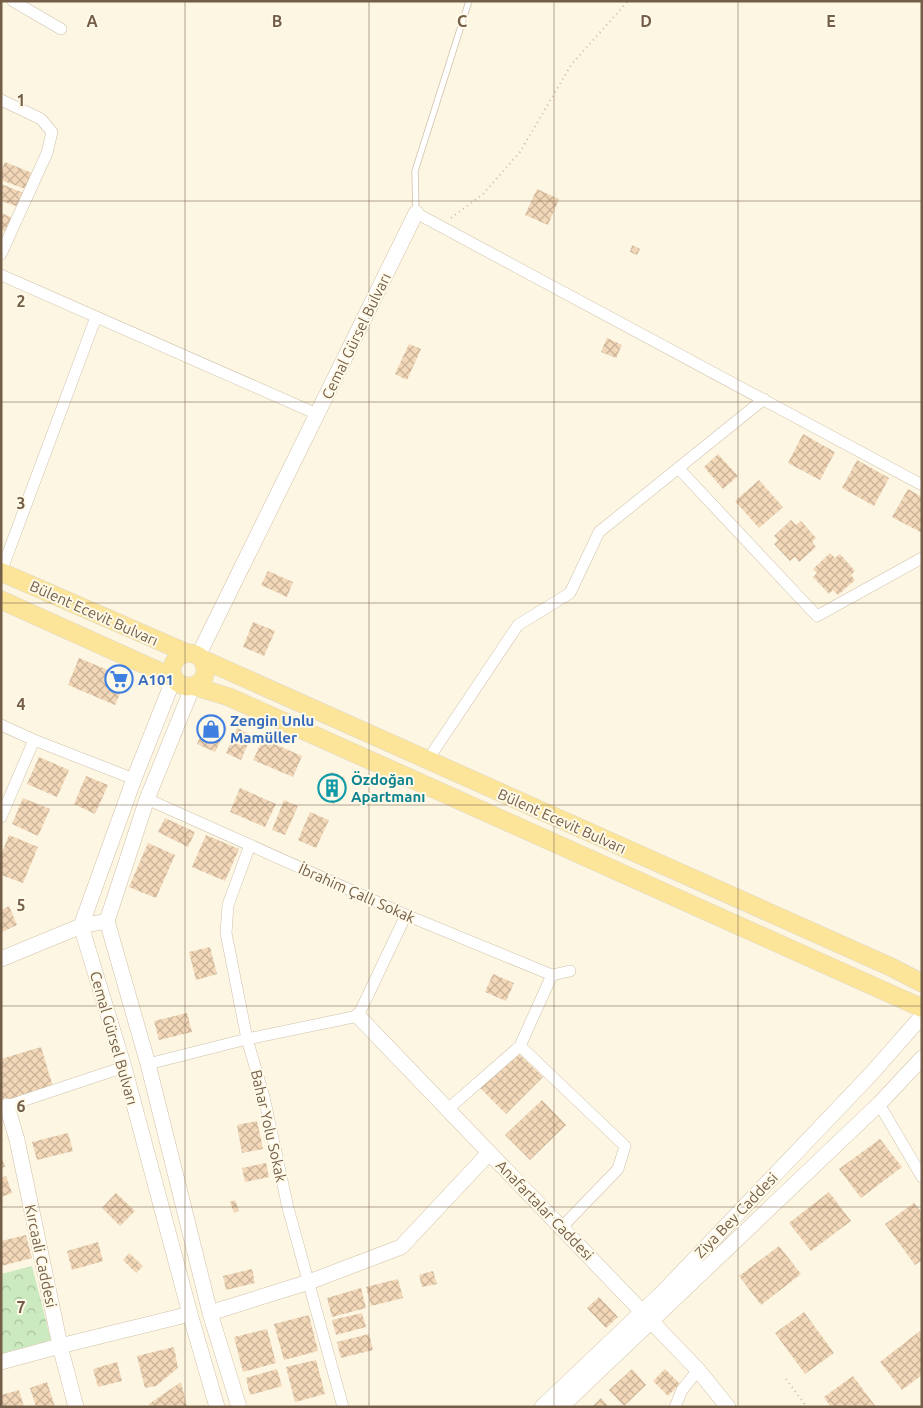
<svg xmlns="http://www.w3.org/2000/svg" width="923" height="1408" viewBox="0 0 923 1408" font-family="Ubuntu,sans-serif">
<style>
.forest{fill:url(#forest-crowns)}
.building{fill:url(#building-cross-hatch)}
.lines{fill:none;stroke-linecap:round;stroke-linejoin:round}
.lane-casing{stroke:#d0c1ab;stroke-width:7}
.street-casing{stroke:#d0c1ab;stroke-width:12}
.secondary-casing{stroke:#d3c1a8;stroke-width:16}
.primary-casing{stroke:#ded8d3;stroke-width:19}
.path{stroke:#d7bb9c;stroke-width:2;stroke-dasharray:1 4;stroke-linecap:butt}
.lane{stroke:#fff;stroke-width:5.5}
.street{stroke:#fff;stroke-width:11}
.secondary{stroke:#fff;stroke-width:15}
.primary{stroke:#fce599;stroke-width:18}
.grid{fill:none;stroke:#745e48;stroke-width:1;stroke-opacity:0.55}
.labels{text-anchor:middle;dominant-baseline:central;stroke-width:4;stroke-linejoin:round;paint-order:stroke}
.street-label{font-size:15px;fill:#745e48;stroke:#fff9e8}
.shop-label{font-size:15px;font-weight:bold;fill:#366cbe;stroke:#fff9e8;text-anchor:start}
.culture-label{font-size:15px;font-weight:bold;fill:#0d838f;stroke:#fff9e8;text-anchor:start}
.grid-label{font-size:16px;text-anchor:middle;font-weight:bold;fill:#745e48;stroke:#fff9e8;stroke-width:4;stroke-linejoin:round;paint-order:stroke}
</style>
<defs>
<pattern id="forest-crowns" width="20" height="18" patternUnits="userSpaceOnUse" patternTransform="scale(1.25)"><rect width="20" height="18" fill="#cbeac0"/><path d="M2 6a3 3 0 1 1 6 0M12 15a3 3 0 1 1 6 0" fill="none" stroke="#a9c19e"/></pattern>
<pattern id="building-cross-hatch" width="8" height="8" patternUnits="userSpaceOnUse" patternTransform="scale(1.25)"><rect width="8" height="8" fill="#f2d8b9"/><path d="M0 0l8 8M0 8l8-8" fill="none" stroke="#c9b298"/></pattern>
</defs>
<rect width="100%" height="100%" fill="#fcf6e2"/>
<path class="forest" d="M32,1266L51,1340L1,1354V1274Z"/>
<path class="building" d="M5,162L32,173L25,189L1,180V172Z
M1,184L24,193L19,207L1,201Z
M537,189L559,199L548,225L525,215Z
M1,213L13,218L6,232L1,230Z
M632,245L640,249L637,255L630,252Z
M607,338L622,345L616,358L601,352Z
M409,344L421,349L407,380L395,374Z
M803,434L835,452L820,480L788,463Z
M718,454L738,476L723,489L704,467Z
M857,460L889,478L874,506L842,488Z
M759,480L783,507L759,528L735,501Z
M908,489L922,497V533L892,517Z
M791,520L796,525L801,521L816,538L812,542L816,547L799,562L795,557L790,561L774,544L778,540L774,536Z
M830,553L835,558L840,554L855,571L851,575L855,580L838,595L833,590L829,594L813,577L817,573L813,569Z
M268,571L293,582L287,597L261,585Z
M253,622L275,631L264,656L243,647Z
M79,658L127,678L115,705L68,685Z
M215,723L227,728L215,752L197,744L204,728Z
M237,728L252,735L241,760L226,753Z
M263,739L302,756L293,777L253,760Z
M39,757L69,770L57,797L27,784Z
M331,772L345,778L334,804L320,798Z
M86,776L108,785L95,814L74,804Z
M240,788L276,804L265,827L230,812Z
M23,798L50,809L38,836L12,824Z
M284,800L298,806L285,835L272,830Z
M310,812L329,820L316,848L298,840Z
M165,818L195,832L188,847L158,832Z
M9,835L38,847L23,883L1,875V855Z
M206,835L239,849L225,881L192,867Z
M148,843L175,855L156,898L129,887Z
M9,906L17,925L2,932L1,930V910Z
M210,947L217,974L196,980L189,952Z
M493,974L514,983L506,1001L485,992Z
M187,1013L192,1032L159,1040L154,1021Z
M41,1047L53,1087L2,1102L1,1059Z
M516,1051L543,1077L506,1114L480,1088Z
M542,1100L566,1125L530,1160L505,1135Z
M257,1121L263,1149L242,1153L237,1125Z
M68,1133L73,1151L37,1160L32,1142Z
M880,1139L902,1167L861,1198L839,1169Z
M1,1155L5,1167L1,1168Z
M266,1163L269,1177L245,1182L242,1168Z
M6,1176L12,1193L1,1197V1178Z
M829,1192L851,1221L811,1251L789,1223Z
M116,1193L135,1211L120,1226L102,1208Z
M235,1200L239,1211L234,1213L230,1202Z
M914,1203L922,1213V1260L915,1265L885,1224Z
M26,1235L32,1258L1,1266V1241Z
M98,1242L103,1261L72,1270L67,1251Z
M779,1246L801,1274L761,1305L739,1276Z
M129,1253L143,1266L136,1273L123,1260Z
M252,1269L255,1283L226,1290L223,1276Z
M433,1271L437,1284L422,1287L419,1275Z
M398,1279L403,1298L371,1306L366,1287Z
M361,1288L366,1308L332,1317L327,1298Z
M599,1297L618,1317L606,1328L587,1308Z
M804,1312L834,1353L805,1374L775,1333Z
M362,1313L366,1327L336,1335L332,1320Z
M309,1315L318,1351L284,1360L274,1324Z
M267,1329L276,1363L243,1372L234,1337Z
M920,1331L922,1333V1375L902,1390L880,1362Z
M369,1334L373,1350L341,1358L337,1342Z
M174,1347L178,1368L156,1386L145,1388L137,1356Z
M316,1360L325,1394L295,1402L286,1367Z
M117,1362L122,1381L98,1387L93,1369Z
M277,1369L282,1386L250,1395L246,1378Z
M632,1369L646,1385L624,1406L609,1390Z
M665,1369L680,1384L668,1396L653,1381Z
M853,1376L876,1407H831L824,1397Z
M47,1382L55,1407H36L30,1388Z
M181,1382L187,1407H149V1404Z
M19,1390L24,1407H1V1395Z
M601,1398L609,1407H592Z"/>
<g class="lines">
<g class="lane-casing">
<path id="lane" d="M416,213L415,171L469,1"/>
</g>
<g class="street-casing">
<path id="street" d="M13,1L61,29
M1,100L41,119L52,132L47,153L1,254
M416,213L922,485
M1,275L317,414
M679,469L817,616L922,558
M1,572L96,317
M1,725L34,740L134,779
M427,761L518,625L570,593L599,532L764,399
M147,799L406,915L552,975L570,971
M1,817L34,740
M250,845L228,905L226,933L247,1039L264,1097L288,1208L343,1407
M520,1046L625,1146L618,1169L562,1227
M148,1064L247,1039L358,1016L406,915
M879,1104L922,1177
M1,1108L124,1067
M448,1109L520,1046L552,975
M675,1407L682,1390L698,1370"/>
</g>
<g class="secondary-casing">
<path id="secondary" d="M198,656L416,213
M174,678L134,779L81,926L124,1067L190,1314L217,1407
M193,686L147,799L107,921L148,1064L210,1313L239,1407
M1,959L81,926L107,921
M358,1016L698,1370L728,1407
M7,1106L17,1140L61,1350L76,1407
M210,1313L309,1282L401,1247L489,1153
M1,1362L60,1346L190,1314
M542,1407L664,1291L871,1074L922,1016
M561,1407L879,1104L922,1058"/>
</g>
<g class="primary-casing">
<path id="primary" d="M1,572L187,653
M1,600L174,678
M202,659C207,669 207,681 195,685C190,687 185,687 180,684C160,672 181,640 202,659L891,967L922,983
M193,686L229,697L922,1008"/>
</g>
<path class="path" d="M451,218L483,194L520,152L571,65L628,1
M786,1379L807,1407"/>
<use href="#lane" class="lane"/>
<use href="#street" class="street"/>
<use href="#secondary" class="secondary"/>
<use href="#primary" class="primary"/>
</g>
<path class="grid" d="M185,1V1407M369,1V1407M554,1V1407M738,1V1407M1,201H922M1,402H922M1,603H922M1,805H922M1,1006H922M1,1207H922"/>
<defs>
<g id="supermarket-ring" transform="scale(1.4375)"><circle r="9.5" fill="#fff9e8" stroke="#3f7fe0" stroke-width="1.5"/><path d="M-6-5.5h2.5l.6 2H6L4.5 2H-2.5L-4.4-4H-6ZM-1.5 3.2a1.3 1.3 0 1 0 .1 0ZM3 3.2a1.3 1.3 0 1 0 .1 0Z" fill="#3f7fe0"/></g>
<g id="shop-ring" transform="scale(1.4375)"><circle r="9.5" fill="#fff9e8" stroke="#3f7fe0" stroke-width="1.5"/><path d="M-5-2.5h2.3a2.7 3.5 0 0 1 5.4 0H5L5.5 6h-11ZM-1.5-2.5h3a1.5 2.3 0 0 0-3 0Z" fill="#3f7fe0"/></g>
<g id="building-ring" transform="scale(1.4375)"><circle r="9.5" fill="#fff9e8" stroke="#0f9aa8" stroke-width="1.5"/><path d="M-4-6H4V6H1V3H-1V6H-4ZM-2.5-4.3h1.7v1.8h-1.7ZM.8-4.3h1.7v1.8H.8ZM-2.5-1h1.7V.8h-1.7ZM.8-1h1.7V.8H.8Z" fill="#0f9aa8"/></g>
</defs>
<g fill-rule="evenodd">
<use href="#supermarket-ring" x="119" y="679"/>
<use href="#shop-ring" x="211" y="729"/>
<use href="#building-ring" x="332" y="788"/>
</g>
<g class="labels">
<g class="street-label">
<text transform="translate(356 336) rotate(-64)">Cemal Gürsel Bulvarı</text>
<text transform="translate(94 613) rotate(24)">Bülent Ecevit Bulvarı</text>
<text transform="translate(562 821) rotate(24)">Bülent Ecevit Bulvarı</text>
<text transform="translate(357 893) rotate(24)">İbrahim Çallı Sokak</text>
<text transform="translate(114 1038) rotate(74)">Cemal Gürsel Bulvarı</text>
<text transform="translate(269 1126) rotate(77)">Bahar Yolu Sokak</text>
<text transform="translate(545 1210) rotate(46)">Anafartalar Caddesi</text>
<text transform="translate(736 1215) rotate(-46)">Ziya Bey Caddesi</text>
<text transform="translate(41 1256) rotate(78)">Kırcaali Caddesi</text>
</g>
<g class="shop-label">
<text x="138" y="679">A101</text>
<text x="230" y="720">Zengin Unlu<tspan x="230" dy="17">Mamüller</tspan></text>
</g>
<g class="culture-label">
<text x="351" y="779">Özdoğan<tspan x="351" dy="17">Apartmanı</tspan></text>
</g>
</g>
<g class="grid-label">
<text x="92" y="27">A</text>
<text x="277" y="27">B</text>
<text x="462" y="27">C</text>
<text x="646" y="27">D</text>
<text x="831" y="27">E</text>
<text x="21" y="106">1</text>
<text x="21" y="307">2</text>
<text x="21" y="509">3</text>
<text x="21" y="710">4</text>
<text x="21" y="911">5</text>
<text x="21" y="1112">6</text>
<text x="21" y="1313">7</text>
</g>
<rect width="923" height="1408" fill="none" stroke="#745e48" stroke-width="5"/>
</svg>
